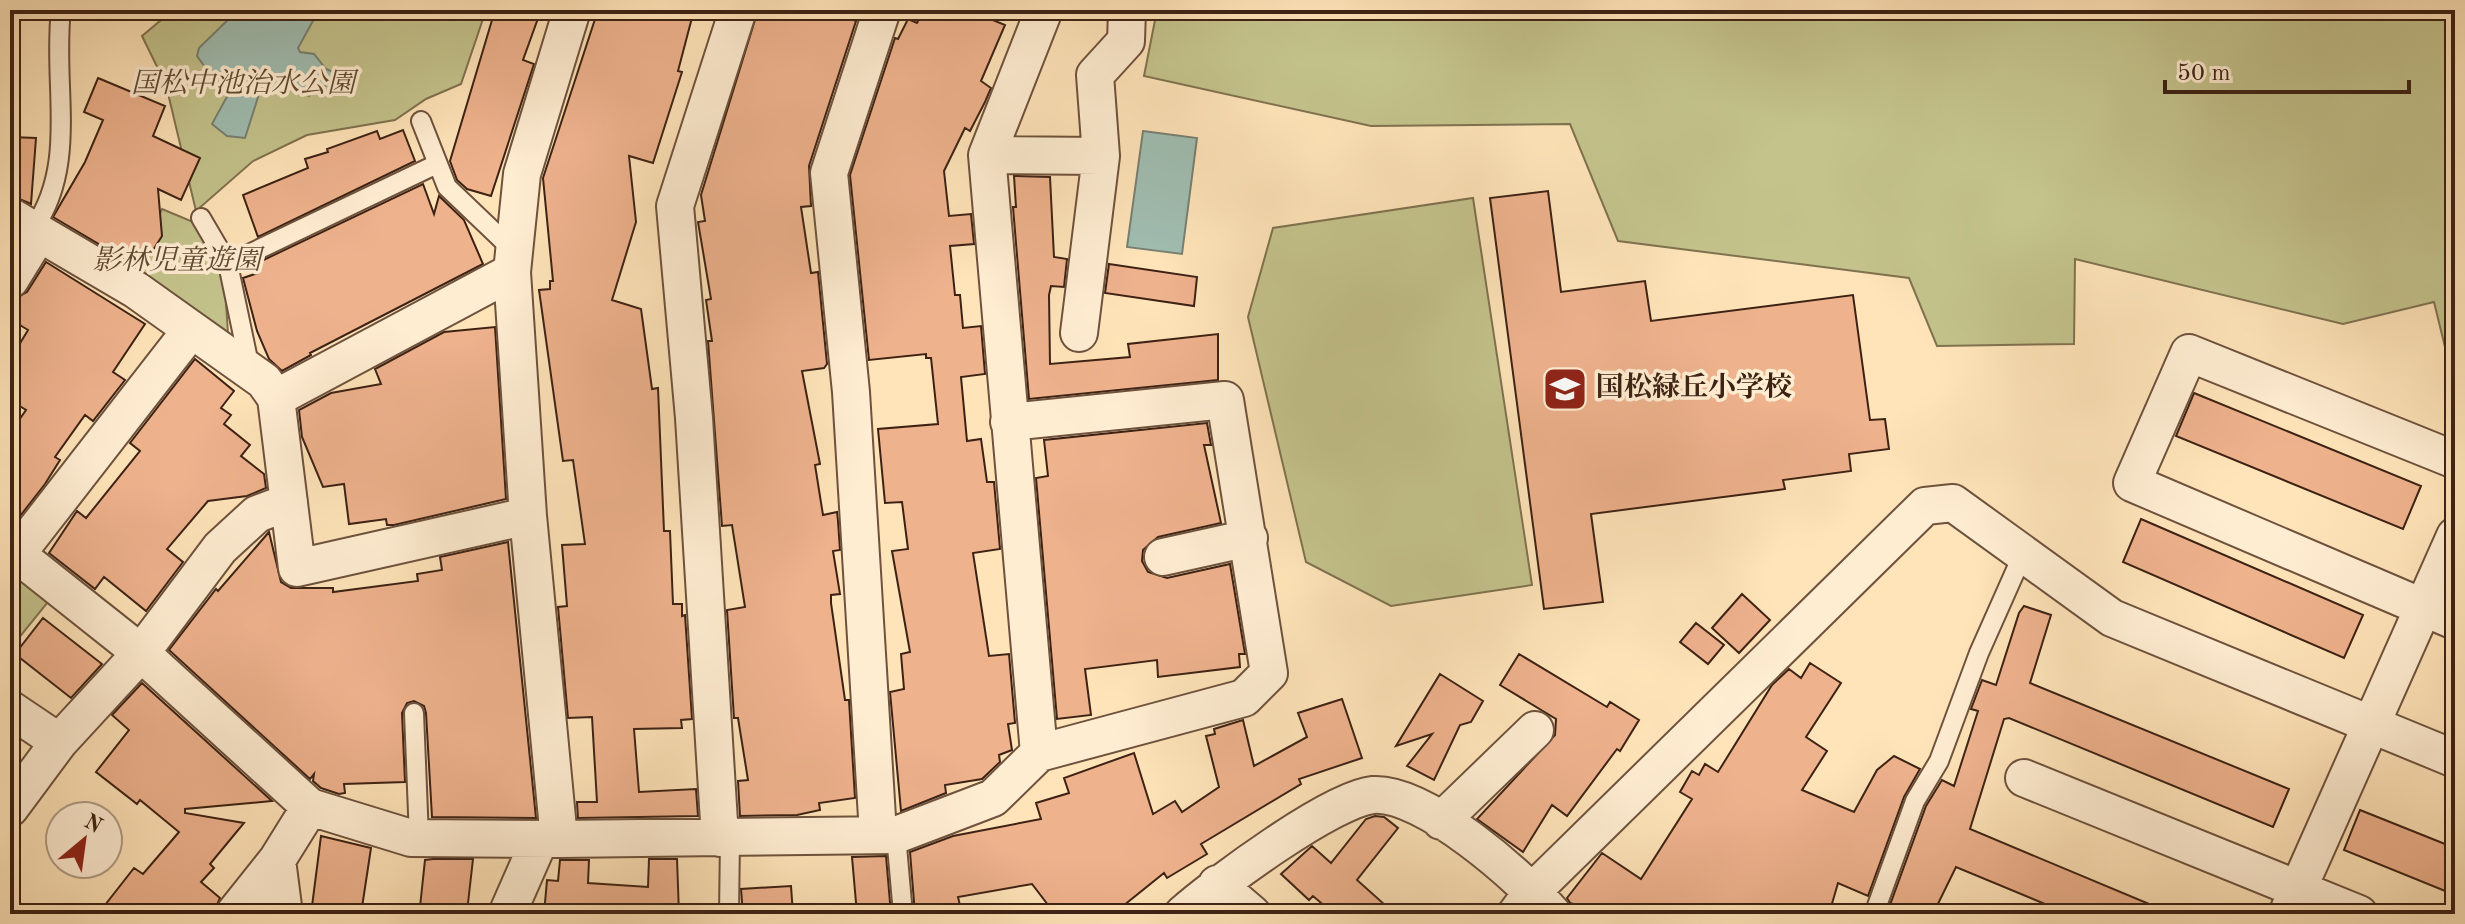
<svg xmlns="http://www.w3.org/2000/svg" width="2465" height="924" viewBox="0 0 2465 924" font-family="'Old Standard TT','Noto Serif JP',serif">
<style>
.green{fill:#c4c38c;stroke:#807250;stroke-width:2}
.water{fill:#a0beb2;stroke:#788073;stroke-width:2}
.building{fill:#eeb28d;stroke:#3d2214;stroke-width:2}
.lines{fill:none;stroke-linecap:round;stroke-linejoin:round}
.service-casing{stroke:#6e523d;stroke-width:22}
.minor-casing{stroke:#6e523d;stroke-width:40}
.service{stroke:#ffedd2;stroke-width:18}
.minor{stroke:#ffedd2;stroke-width:36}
.labels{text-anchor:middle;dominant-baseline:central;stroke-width:7;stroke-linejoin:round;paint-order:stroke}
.park-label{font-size:28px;font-style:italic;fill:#5f4a32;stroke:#ffedd2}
.poi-label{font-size:28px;font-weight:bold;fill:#3d2214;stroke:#ffedd2;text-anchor:start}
</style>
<rect width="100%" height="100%" fill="#ffe4b9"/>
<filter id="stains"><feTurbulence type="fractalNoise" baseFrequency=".0025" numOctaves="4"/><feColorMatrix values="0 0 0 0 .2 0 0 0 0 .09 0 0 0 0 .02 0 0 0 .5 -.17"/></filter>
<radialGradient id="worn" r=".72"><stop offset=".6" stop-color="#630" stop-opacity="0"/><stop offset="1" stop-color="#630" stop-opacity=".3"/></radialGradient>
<path class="green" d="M173,10H486L461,84L426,99L395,120L307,135L253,161L196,211L166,85L142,36Z
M1157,10H2455V388L2434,302L2343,324L2075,259L2074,344L1937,346L1909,278L1618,241L1570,124L1371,126L1144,76Z
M1473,198L1532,585L1391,606L1306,562L1248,317L1273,228Z
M162,209L198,224L224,272L228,334L130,276Z
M10,563L52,597L10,649Z"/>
<path class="water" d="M238,10H319L298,48L300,52L314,54L326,69L351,80L345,87L319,85L309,96L280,83L259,94L245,138L227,136L212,124L229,93L220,88L197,56L199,48Z
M1143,131L1197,138L1182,254L1127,247Z"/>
<path class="building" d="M495,10H541L523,60L534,64L491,196L467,189L457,180L450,161Z
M598,10H694L678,71L682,72L653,163L629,156L636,222L612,300L641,309L652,389L658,388L664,531H670L673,604H682V616L685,615L692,719L681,720L682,728L634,729L639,792L696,789L698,816L578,818L577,802H597L592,717L568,718L558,607L567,606L562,545L585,544L573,460L563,461L539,290L550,289V281H553L543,178Z
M758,10H829L856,21L809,166L811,206L801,207L811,273L818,272L827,364L824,368L802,371L820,464L815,465L823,515L837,512L838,521L840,550L833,551L840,594L831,595V603L845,700H849L855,798L819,803L820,810L797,815L740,816L738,781L748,780L738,718H734L727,610L745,607L732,525L722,526L708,341H712L706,300L711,299L698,222L705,221L701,195Z
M924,10H986L983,16L1005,25L981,81L991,88L985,102L970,131L965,128L944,171L949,216L971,214L974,244L950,246L955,295H960L963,328L981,326L985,374L961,377L967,441L981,439L987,482H994L1000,549L973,553L989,656L1009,654L1015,723L1008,724L1012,750L999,755L1000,762L982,779L945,785L946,793L901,811L890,692L904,689L901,654L910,652L892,551L908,549L902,502L885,503L878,429L938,424L931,358H926V354L869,360L850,175L895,38L898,39L908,19L917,23Z
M98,78L165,106L153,136L200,158L181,200L158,189L162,236L141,269L53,217L85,162L103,120L84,112Z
M403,130L415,161L258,237L243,195L308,168L305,159L328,152L327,149L377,131L380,139Z
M10,137L36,138L31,204L10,195Z
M1014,176L1050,177L1054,257L1067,259L1064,287L1051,286L1049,295L1050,364L1130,357L1128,344L1218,334V380L1029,399L1013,207H1016Z
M423,184L434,214L439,196L464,220L483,264L310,353L311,355L282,371L269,359L257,331L243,278L258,273L255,264Z
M1548,191L1561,292L1645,281L1651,321L1853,295L1870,420L1885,419L1889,449L1849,454L1851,471L1783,480L1785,489L1591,514L1603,602L1544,609L1490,198Z
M46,262L145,324L113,372L125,380L93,421L85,415L55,457L60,460L45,484L17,520L10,514V433L26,410L10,400V360L28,330L10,319V301L27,292Z
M1109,264L1197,277L1194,306L1105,293Z
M495,327L506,499L394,525H387L386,519L349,524L344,484L323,487L302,437L299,410L331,393L381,384L375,369L444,332Z
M195,359L234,391L221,408L231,415L224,424L250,445L241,456L264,474L266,488L247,496L208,501L167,549L183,562L146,611L104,577L95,589L49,553L77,511L86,518L140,451L130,443Z
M2194,393L2421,486L2403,529L2176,436Z
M1207,423L1211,445H1204L1221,523L1158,537L1143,550L1142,561L1148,572L1167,578L1230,564L1245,654H1239L1240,667L1158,677L1157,660L1085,669L1091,715L1057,719L1036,478L1048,476L1044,440Z
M2141,519L2363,615L2344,658L2123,562Z
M269,532L281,582L291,588H333V592L418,581L417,574L442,570L440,557L508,542L536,818L432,817L426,713L424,706L414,701L407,703L402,713L405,782L344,784L345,793L339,794L321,788L313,781L314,774L310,779L169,650L216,589L218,591Z
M1742,594L1770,620L1739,653L1712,628Z
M2024,606L2051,615L2030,683L2289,789L2273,827L2009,718L2004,719L1970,829L2173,914H2069L1956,867L1933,914H1892L1895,906L1890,905L1926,806L1942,780L1954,786L1978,711L1971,709L1982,680L1996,685L2019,613Z
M43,618L102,664L71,698L15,654Z
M1696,623L1724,645L1708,664L1680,642Z
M1519,654L1607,707L1610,702L1639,720L1620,751L1617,749L1567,816L1552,805L1523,852L1477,819L1555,735L1556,719L1500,685Z
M1810,663L1841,683L1806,737L1827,751L1802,790L1854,812L1877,770L1894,756L1920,769L1904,797L1868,896L1838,883L1829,914H1603L1570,903L1567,898L1602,853L1641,879L1692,799L1680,792L1692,771L1699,775L1705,764L1718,772L1772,685L1789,669L1801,678Z
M1440,674L1483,701L1471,722L1460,725L1434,780L1407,766L1432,734L1396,746Z
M142,683L272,801L185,809V813L244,823L210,864L214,868L201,882L220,898L213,914H98L134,868L143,874L179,832L140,800L137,804L96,772L129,730L112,715Z
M1342,699L1362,758L1299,779L1301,784L1201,844L1207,854L1167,878L1164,873L1113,914H1055L1032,884L958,897L962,914H915L910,852L953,836L1041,819L1036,803L1069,793L1064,778L1134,753L1153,814L1175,801L1182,812L1219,787L1206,736L1215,734L1214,729L1243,720L1254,766L1307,737L1298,713Z
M2360,810L2455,848V895L2344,850Z
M1375,816L1384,817L1398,828L1357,880L1395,914H1334L1313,896L1309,900L1281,874L1312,846L1331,863L1366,819Z
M321,836L371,848L361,914H311Z
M886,856L891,914H857L852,857Z
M433,859H473L467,912L420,907L425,860Z
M649,859H677L679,914H544L547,880L558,881L560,860H589L588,883L648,887Z
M791,886L793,914H743L741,889Z"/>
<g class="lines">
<g class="service-casing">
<path id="service" d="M421,121L447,187L514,251
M201,218L228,264L250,369
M33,229C79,164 52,84 61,10
M228,264L437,164
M414,713L419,838
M896,835L903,914
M729,914L730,838
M1874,914L1915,801L1939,761L1979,653L2023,554"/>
</g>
<g class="minor-casing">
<path id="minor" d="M987,155L1101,156
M10,216L136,290L264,381L276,398L512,272
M10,280L39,233
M1079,333L1101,156L1095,75L1126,41L1127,10
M276,398L297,568L528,516
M2455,460L2189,353L2132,483L2455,621
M10,549L141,653L310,807L411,838L559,839L528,516L512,272L522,174L572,10
M16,555L191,330
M1163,557L1249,538
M10,709L59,742
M1039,753L987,155L1044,10
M2024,778L2359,914
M10,808L59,742L141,653L220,548L257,514L289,502
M1441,821L1535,730
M878,834L851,392L829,173L882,10
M720,838L694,418L675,206L738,10
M559,839L896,835L993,798L1039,753L1244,698L1269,673L1225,400L1009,422
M277,860L284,914
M1217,884L1252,914
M234,914L277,860L310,807
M507,914L540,839
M1183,914C1217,884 1332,799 1373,795C1424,791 1522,878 1553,914
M1516,914L1533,891L1925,506L1953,503L2112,618L2455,759
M2287,914L2455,536"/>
</g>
<use href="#service" class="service"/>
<use href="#minor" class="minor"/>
</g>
<defs>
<g id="school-square" transform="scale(2.3)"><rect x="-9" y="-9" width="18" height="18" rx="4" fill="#8f2418" stroke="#ffedd2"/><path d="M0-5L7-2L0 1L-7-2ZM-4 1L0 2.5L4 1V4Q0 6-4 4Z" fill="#fff"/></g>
</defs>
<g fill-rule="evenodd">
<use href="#school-square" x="1565" y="389"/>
</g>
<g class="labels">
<g class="park-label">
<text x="243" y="85">国松中池治水公園</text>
<text x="177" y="262">影林児童遊園</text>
</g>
<g class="poi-label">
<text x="1596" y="389">国松緑丘小学校</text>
</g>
</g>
<rect width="2465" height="924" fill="none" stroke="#ffe4b9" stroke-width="40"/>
<rect x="12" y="12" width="2441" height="900" fill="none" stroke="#3d2214" stroke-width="4"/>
<rect x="20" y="20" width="2425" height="884" fill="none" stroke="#3d2214" stroke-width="2"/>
<g transform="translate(84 840) rotate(29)"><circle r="38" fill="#ffedd2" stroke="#b19c86" stroke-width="2"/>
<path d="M0-6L14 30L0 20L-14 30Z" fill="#8f2418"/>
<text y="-12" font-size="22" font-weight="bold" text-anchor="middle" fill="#3d2214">N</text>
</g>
<path d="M2165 80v12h244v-12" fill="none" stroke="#3d2214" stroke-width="4"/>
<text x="2177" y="80" font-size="24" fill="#3d2214" stroke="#ffedd2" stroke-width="6" paint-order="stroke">50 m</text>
<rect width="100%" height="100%" filter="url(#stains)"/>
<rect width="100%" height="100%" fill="url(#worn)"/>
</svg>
